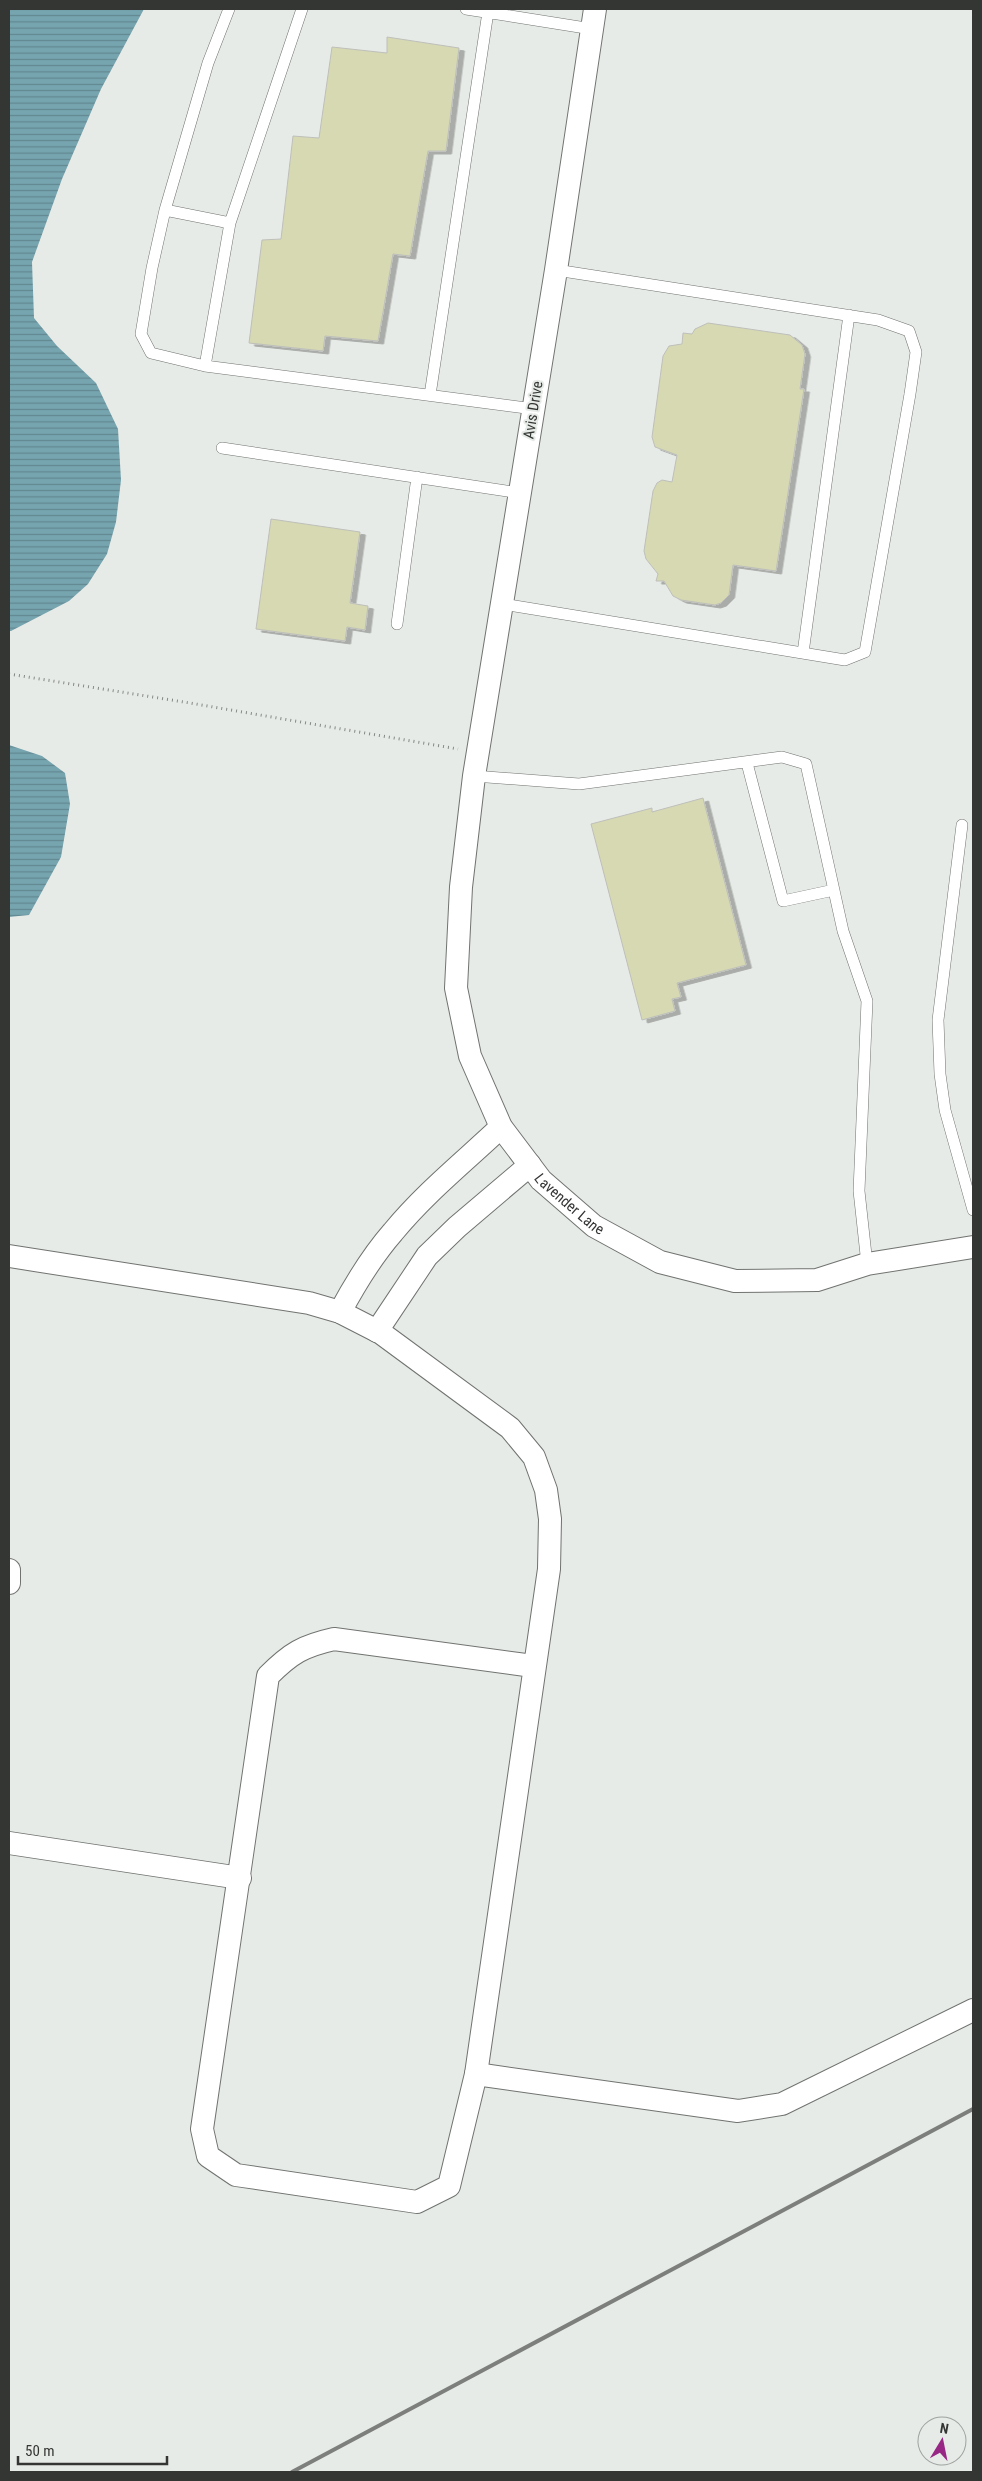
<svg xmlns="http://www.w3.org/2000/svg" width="982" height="2481" viewBox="0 0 982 2481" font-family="'Roboto Condensed',sans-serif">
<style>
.water{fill:url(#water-rules)}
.building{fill:#d6d9b2;stroke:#bebfba;filter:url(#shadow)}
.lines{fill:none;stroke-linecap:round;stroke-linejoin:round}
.service-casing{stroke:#707370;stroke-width:12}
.minor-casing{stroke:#707370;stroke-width:24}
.path{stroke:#858885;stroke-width:3;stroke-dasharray:1 4;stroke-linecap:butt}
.service{stroke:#fff;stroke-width:11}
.minor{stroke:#fff;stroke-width:22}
.rail{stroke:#7c7f7c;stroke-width:4}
.labels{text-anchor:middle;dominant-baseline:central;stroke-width:4;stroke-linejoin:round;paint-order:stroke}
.street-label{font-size:15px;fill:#343634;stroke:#e7ebe7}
</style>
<defs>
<pattern id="water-rules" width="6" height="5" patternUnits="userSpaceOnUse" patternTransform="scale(1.25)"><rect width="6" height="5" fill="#76a5b0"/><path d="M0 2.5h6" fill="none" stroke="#628790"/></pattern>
<filter id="shadow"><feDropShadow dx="5.5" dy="3" stdDeviation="0" flood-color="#0004"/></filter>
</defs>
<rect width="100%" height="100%" fill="#e7ebe7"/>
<path class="water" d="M9,9H144L101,89L62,179L32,262L34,318L57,346L96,383L118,429L121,480L116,522L107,554L88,584L69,601L11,631H9Z
M9,745L42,756L65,773L70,804L61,857L29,915L9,917Z"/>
<path class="building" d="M387,37L459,48L446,151H428L410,256L393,254L378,341L325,336L323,351L249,343L262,240L281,239L293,136L319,138L332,47L387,53Z
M708,323L790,335L802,345L805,354L800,389H804L776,571L733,565L729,595L721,603L715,605L681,600L673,596L664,581H656L658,574L646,559L644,551L653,491L657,483L662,480L672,482L677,455L655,447L652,437L663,356L669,346L682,344L683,333L692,334L695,329Z
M271,519L360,532L350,603L368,606L365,630L347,627L345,641L256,629Z
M703,798L746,965L677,983L681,997L672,999L675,1011L642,1020L591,824L652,808V812Z"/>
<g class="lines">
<g class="service-casing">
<path id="service" d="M229,9L208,63L165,210L152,268L141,334L151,353L205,366L534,409
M466,9L592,29
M165,210L230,223
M205,366L230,223L302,9
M430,395L488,12
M222,448L520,493
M503,604L845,660L865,652L910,394L916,352L909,331L878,320L556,270
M397,624L417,477
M803,653L849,315
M747,763L783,901L834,890
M474,776L579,784L782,757L806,764L843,931L867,1001L859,1191L867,1264
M962,825L938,1020L940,1074L945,1110L973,1210"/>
</g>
<g class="minor-casing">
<g id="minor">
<path id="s1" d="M595,9L556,270L474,776L461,887L456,988L470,1056L501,1127L541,1180L594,1226L660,1262L735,1281L817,1280L867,1264L973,1247"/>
<path d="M9,1256L309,1303L340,1312L381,1333L510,1428L534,1457L546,1490L550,1519L549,1569L476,2074L449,2186L417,2202L236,2175L208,2156L202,2129L268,1676C291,1653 303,1646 334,1639L533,1666"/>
<path d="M340,1312C355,1284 372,1256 393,1232C425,1193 465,1161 501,1127"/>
<path d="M377,1331L427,1256L457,1227L530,1165"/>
<path d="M9,1570V1583"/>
<path d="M9,1843L240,1878"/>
<path d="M476,2074L738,2111L782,2104L973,2010"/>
</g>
</g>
<path class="path" d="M9,674L190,703L458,749"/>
<use href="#service" class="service"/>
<use href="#minor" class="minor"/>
<path class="rail" d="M292,2472L973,2109"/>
</g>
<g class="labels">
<g class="street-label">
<text transform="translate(533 410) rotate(-81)">Avis Drive</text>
<text stroke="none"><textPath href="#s1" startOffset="1240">Lavender Lane</textPath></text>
</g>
</g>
<rect width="982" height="2481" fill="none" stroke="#343634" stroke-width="20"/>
<g transform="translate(942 2441) rotate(10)"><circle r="24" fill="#e7ebe7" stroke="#9fa39f"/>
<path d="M0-4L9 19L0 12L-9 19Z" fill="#982684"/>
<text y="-8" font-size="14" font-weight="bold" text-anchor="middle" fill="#343634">N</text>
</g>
<path d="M18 2456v8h149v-8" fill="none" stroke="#343634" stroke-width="2.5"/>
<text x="25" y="2456" font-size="15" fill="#343634" stroke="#e7ebe7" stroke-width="4" paint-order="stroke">50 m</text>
</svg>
